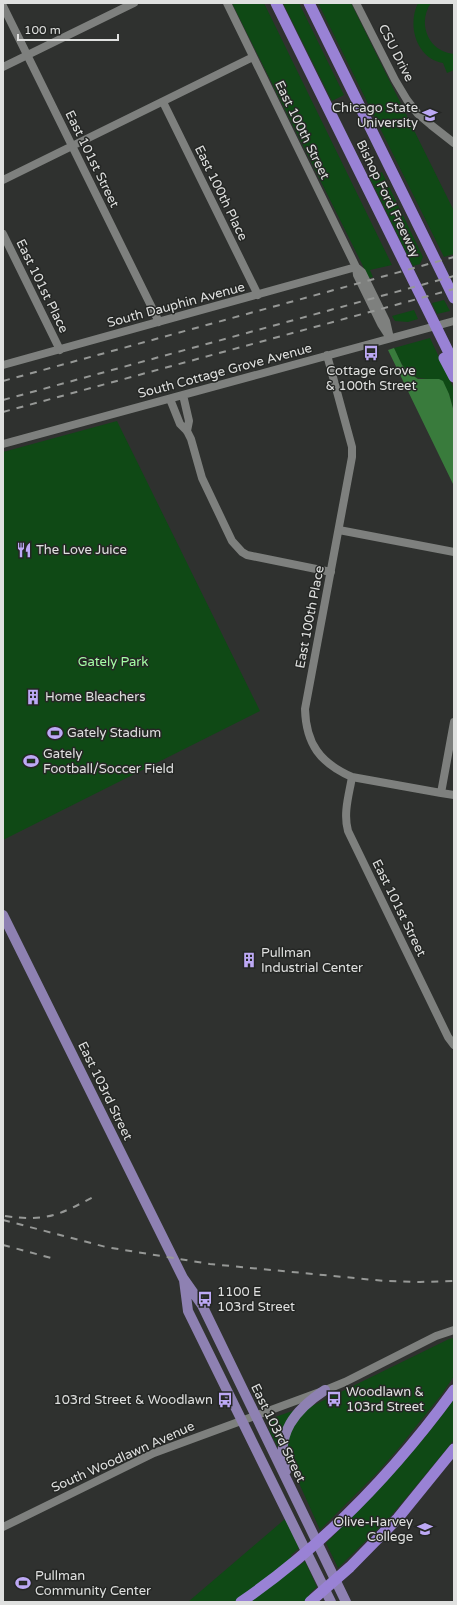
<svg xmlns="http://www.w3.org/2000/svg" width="457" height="1605" viewBox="0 0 457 1605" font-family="'Varela Round',sans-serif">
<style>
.green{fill:#0f4915}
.forest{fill:#397b3c}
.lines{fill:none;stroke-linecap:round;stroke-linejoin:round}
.minor{stroke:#7e807e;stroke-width:8}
.major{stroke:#8e81b2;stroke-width:10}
.highway{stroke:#9982d5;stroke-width:11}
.rail{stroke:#969896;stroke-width:2;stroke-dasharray:7 7;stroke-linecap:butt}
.labels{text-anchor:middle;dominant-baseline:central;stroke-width:3;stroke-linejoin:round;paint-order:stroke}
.street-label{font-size:13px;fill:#dfe0df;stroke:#252725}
.poi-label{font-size:13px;fill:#dfe0df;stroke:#252725;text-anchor:start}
.park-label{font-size:13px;fill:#a4fea5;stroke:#252725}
</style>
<rect width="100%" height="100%" fill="#2f312f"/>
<path class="green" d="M232,3H264L392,265L370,270L373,277L369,278Z
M283,3H299L344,95L332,101Z
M318,3H351L454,211V254L444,257Z
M418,3H431C417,23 428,52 454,54V70L447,73L443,63C416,58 407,25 418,3Z
M382,172L423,257L420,264L413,266L370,178Z
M444,300L450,311L437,314L432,303Z
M414,310L418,319L408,322L395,321L392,316Z
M430,338L454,389V412L449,394L439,379C409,380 406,374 394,348Z
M117,421L260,711L3,840V452Z
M454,1338V1376L442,1394L398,1449L377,1473L320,1530L286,1454L291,1427L304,1411L312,1406L449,1339Z
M454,1399V1440L390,1517L338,1568L326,1543C372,1498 416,1452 454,1399Z
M295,1410L279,1449L269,1430L270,1429L267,1420Z
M285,1519L299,1548L291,1555L296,1568L305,1561L317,1587L309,1594L314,1602H188Z"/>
<path class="forest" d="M394,348L402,365L409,373L418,379H439L443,381L449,394L454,412V486L388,350Z"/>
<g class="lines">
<path class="minor" d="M227,3L356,267L357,275L381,324L390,338
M356,3L395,80L407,100L418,114L431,125L454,143
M3,6L159,322
M3,67L134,3
M163,102L258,295
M3,180L253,57
M3,234L60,350
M356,267L362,272L386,321L389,334
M327,355L352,447V457L305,709C306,744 320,763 352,777L441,793
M3,365L356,267
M183,395L189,421L187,431
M170,399L180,424L187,431L191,439L202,478L232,541L242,552L247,555L331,572
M3,444L454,321
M339,530L454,552
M454,722L441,793L454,795
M352,777C349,795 343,813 348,831L448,1037L454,1045
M3,1527L154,1453L328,1389L345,1382L436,1336L454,1330"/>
<path class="major" d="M3,915L183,1278L202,1305L346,1602
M184,1280L188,1311L331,1602
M286,1471C274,1434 296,1409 325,1390"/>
<path class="highway" d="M276,3L454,363
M309,3L454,298
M444,358L454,377
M241,1602C324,1545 395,1471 454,1390
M310,1602L350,1567L398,1518L454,1449"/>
<path class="rail" d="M3,381L454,257
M3,400L454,276
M3,412L454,289
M5,1216C47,1222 59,1215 95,1196
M3,1220L106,1247L210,1264L385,1281L420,1282L454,1281
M3,1245L55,1259"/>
</g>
<defs>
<g id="university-bare" transform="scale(1.2)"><path d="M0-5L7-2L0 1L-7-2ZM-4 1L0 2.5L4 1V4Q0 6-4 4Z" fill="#bda9f5" stroke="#252725" stroke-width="2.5" paint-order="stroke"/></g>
<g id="bus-bare" transform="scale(1.2)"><path d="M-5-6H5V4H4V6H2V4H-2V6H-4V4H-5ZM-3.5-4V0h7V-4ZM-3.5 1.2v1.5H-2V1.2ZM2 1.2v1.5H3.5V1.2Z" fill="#bda9f5" stroke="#252725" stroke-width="2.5" paint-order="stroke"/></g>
<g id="restaurant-bare" transform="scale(1.2)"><path d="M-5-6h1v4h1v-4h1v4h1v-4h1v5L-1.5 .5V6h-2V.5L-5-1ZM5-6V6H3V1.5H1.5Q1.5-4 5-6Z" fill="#bda9f5" stroke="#252725" stroke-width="2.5" paint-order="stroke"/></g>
<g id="building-bare" transform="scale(1.2)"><path d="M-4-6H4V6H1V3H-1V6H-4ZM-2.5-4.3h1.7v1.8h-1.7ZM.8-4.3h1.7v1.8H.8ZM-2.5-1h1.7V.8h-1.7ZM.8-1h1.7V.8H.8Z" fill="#bda9f5" stroke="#252725" stroke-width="2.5" paint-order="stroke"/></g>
<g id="stadium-bare" transform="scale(1.2)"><path d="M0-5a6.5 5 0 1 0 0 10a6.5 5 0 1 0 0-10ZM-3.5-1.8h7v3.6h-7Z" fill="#bda9f5" stroke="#252725" stroke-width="2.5" paint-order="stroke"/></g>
</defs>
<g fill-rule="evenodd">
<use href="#university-bare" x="430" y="115"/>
<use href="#bus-bare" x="371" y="353"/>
<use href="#restaurant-bare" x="24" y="550"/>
<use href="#building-bare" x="33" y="697"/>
<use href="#stadium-bare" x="55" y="733"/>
<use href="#stadium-bare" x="31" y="761"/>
<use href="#building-bare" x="249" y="960"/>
<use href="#bus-bare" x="205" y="1299"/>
<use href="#bus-bare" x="334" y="1399"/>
<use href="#bus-bare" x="225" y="1400"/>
<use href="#university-bare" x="425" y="1529"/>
<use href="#stadium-bare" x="23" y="1583"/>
</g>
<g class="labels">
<g class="street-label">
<text transform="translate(396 53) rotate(63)">CSU Drive</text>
<text transform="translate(302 130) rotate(64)">East 100th Street</text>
<text transform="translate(92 159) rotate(64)">East 101st Street</text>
<text transform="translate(221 193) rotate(64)">East 100th Place</text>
<text transform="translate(388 199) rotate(64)">Bishop Ford Freeway</text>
<text transform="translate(42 286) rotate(64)">East 101st Place</text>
<text transform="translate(176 305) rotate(-15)">South Dauphin Avenue</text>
<text transform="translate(225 371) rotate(-15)">South Cottage Grove Avenue</text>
<text transform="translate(310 617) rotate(-79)">East 100th Place</text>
<text transform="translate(399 908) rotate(64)">East 101st Street</text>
<text transform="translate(105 1091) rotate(64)">East 103rd Street</text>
<text transform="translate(278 1433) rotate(64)">East 103rd Street</text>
<text transform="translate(123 1457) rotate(-24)">South Woodlawn Avenue</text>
</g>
<g class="poi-label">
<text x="418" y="108" text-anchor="end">Chicago State<tspan x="418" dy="15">University</tspan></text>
<text x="371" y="371" text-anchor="middle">Cottage Grove<tspan x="371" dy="15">&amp; 100th Street</tspan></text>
<text x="36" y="550">The Love Juice</text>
<text x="45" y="697">Home Bleachers</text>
<text x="67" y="733">Gately Stadium</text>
<text x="43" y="754">Gately<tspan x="43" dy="15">Football/Soccer Field</tspan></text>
<text x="261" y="953">Pullman<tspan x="261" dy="15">Industrial Center</tspan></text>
<text x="217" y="1292">1100 E<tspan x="217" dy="15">103rd Street</tspan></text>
<text x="346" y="1392">Woodlawn &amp;<tspan x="346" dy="15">103rd Street</tspan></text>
<text x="213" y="1400" text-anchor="end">103rd Street &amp; Woodlawn</text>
<text x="413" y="1522" text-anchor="end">Olive-Harvey<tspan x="413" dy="15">College</tspan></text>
<text x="35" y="1576">Pullman<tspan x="35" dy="15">Community Center</tspan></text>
</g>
<g class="park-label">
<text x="113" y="662">Gately Park</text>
</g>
</g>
<rect width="457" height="1605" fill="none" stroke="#dfe0df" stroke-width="8"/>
<path d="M18 34v6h100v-6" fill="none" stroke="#dfe0df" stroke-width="2"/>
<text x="24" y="34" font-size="12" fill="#dfe0df" stroke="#252725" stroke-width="3" paint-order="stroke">100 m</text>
</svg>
